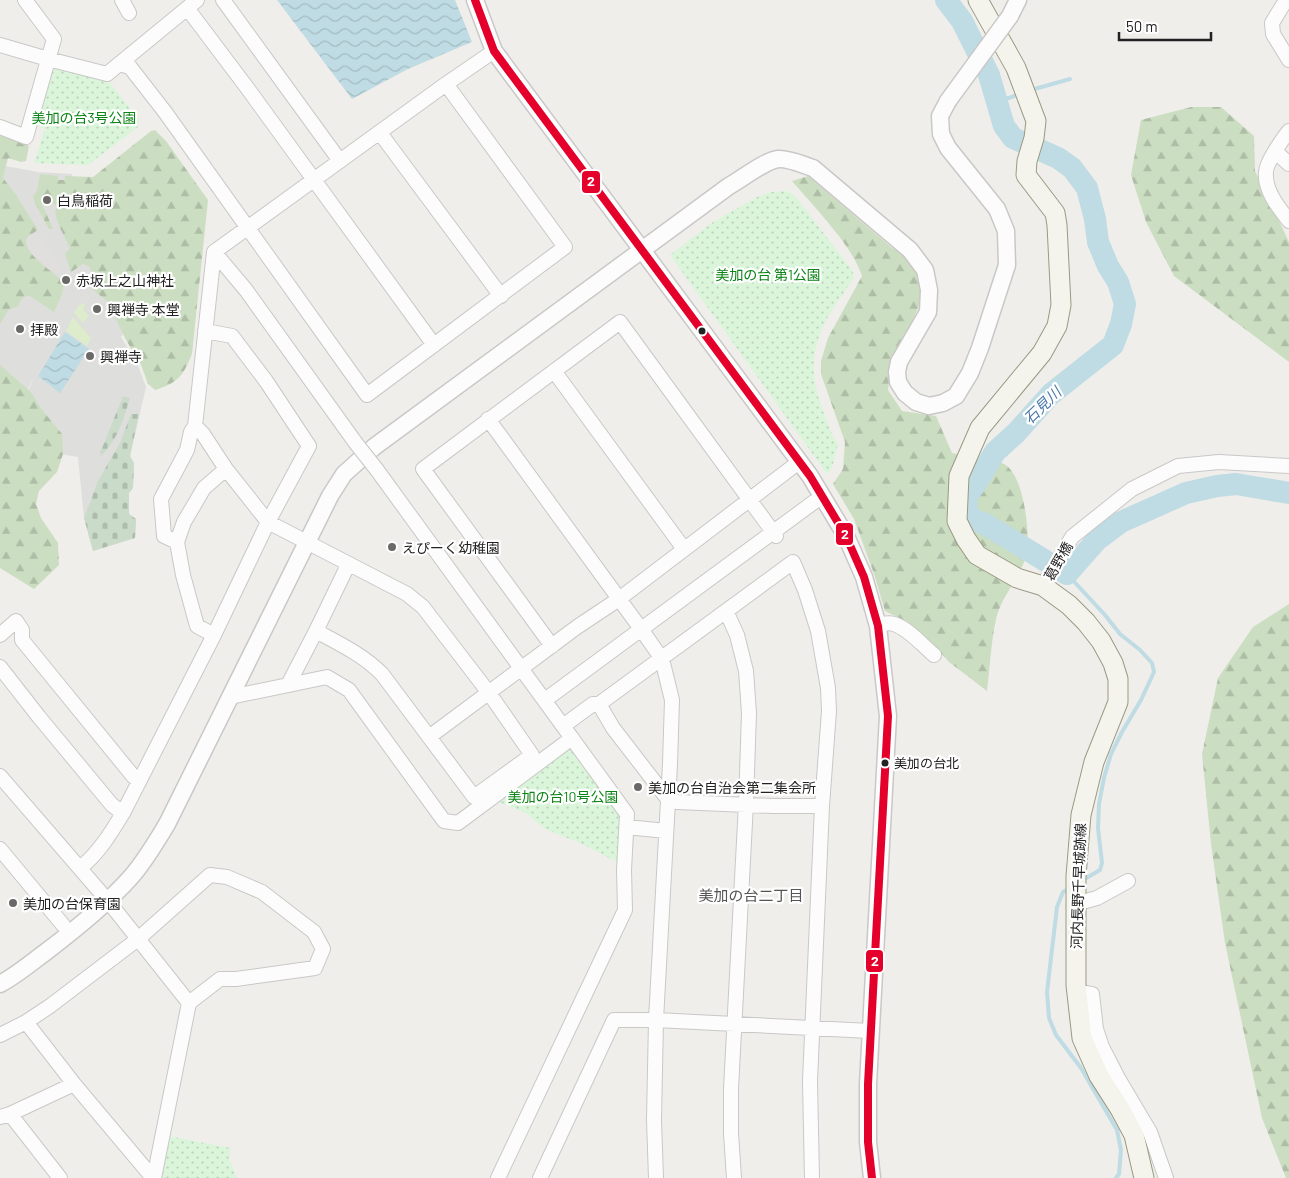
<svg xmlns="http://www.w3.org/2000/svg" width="1289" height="1178" viewBox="0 0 1289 1178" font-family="Barlow,'Noto Sans JP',sans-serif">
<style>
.religious{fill:#dededc}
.grass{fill:#ddeccb}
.forest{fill:url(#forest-firs)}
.cemetery{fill:url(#cemetery-stones)}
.park{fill:url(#park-dots)}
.parking{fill:#e0dfde}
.water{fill:url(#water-waves)}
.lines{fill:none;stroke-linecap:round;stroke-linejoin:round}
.stream{stroke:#bfdbe3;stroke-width:4}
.river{stroke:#bfdbe3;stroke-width:22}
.minor-casing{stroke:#c9c8c7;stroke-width:16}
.tertiary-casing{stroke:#c9c8c7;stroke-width:19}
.secondary-casing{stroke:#999a82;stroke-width:21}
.minor{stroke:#fdfcfc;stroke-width:14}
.tertiary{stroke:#fdfcfc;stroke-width:16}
.secondary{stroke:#f4f4ed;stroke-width:19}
.minor-bridge-casing{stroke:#c9c8c7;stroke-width:16;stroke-linecap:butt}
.tertiary-bridge-casing{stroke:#c9c8c7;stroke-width:19;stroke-linecap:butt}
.minor-bridge{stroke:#fdfcfc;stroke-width:14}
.tertiary-bridge{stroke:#fdfcfc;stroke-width:16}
.bus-1-casing{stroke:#fff;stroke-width:11}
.bus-1{stroke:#e4002b;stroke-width:8}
.poi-dot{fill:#6a6968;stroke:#fff;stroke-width:2}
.bus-dot{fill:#222;stroke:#fff;stroke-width:2}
.labels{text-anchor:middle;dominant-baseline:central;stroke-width:4.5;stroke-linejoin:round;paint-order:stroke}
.bus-label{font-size:13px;fill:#222;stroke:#fff;text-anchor:start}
.park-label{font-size:14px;fill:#0c8416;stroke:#fff}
.poi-label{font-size:14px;fill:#222;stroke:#fff;text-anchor:start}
.street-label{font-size:14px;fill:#222;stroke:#fff}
.water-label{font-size:15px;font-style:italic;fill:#4a7aab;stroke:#fff}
.neighbourhood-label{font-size:15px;fill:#555;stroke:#fff}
.line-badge{stroke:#fff;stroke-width:2}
.badge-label{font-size:14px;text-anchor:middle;font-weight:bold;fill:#fff}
</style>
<defs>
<pattern id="forest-firs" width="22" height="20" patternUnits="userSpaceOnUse" patternTransform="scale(1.25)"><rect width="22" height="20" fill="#cbdec1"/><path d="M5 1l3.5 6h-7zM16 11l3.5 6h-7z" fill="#aebea6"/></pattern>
<pattern id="cemetery-stones" width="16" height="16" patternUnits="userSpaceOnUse" patternTransform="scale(1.25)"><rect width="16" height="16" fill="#cadbca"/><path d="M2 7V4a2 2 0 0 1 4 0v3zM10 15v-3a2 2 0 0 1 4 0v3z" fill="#adbcad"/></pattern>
<pattern id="park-dots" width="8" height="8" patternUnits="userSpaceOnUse" patternTransform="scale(1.25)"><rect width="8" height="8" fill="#daf5da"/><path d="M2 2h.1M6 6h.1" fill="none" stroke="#bbd2bb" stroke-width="1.8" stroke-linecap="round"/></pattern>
<pattern id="water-waves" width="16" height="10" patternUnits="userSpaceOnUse" patternTransform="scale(1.25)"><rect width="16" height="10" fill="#bfdbe3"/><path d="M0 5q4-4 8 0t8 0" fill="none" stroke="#a4bcc2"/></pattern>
</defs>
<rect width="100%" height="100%" fill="#f0eeeb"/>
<path class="religious" d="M0,165L38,172V174L39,172L72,174L98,292L130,324L121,337L137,363L146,387L130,456L134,463L133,488L129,493V514L136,519L135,538L93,551L84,518L78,457L61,454L28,392L33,379L27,391L0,366V322L8,308L41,265L29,253L2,177Z"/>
<path class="grass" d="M83,303L85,305L83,310L89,315L83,323L74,313L78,306Z
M73,317L91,338L87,346L66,331Z"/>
<path class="forest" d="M1191,107H1221L1254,136L1255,171L1289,242V362L1174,276L1146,222L1131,175L1141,120Z
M155,130L166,141L208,200L192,354C183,376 178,383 155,390L148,384L141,365L126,340L113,313V306L81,280L91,272L89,266L83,264L71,272L65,254L70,248C64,234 57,226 55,210L57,207L52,202L49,194L41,196L43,206L53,229H49L35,203L33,196L37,191L40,174L58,176V180H65V176L93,177L151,131Z
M0,134L29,146L26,161L21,162L8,158L3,178L14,192L38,230L27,237C22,256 54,270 64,284L62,294L54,312L30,296L23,297L17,307L9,309L0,324Z
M808,176L891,247L911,260L921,280V301L909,329L892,356L888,390L902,411L936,416L952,453C964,456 993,459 1004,464C1024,474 1030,533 1027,553C1023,573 1001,596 996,619C991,642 990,667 987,691L949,662L934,645L908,622L885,611L874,574L854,519L833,484L843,469L845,442L821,374V361L828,338L862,276C852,245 814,207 792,181Z
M0,365L30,391L43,411L62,434L63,454L57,472L39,491L36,504L41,518L58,543L59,565L34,589L0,568Z
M1289,604V1178H1286L1262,1118L1225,943L1211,844L1202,754L1218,678L1253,627Z"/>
<path class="cemetery" d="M123,396L130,398C124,418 117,441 101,456L100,452L103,446Z
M131,414H139L130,456L134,463L133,488L129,493V514L136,519L135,538L93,551L84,518L98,481L120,443Z"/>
<path class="park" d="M56,67L110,83L139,120L138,127L88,165L34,163L45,128L36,125L51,71Z
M787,191L795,196L852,270L854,278C820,325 801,355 824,413C828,424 832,435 838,445L832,468L827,474L670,255L713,222L759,196L772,192Z
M568,747L574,748L624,815L621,864L582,844L545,829L524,812L496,801Z
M168,1136L231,1148L229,1158L237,1178H161Z"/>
<path class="parking" d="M35,233H39L62,270L58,274L43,265L30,251L26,243L27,238Z"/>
<path class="water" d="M277,0H455L472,42L408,69L352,99Z
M65,332L89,349L60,393L38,376Z"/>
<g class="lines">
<path class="stream" d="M1031,90L1070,79
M998,102L1020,94
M1067,574L1105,615L1120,634L1140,650L1152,663L1154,672L1141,700L1122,732L1111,754L1104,778L1099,804L1098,828L1102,863L1100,870L1083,880
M1070,888L1063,892L1057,907L1047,992L1049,1018L1056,1035L1081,1068L1117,1130L1121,1150L1119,1174L1116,1178"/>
<path class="river" d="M946,0L962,21L989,75L1004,126L1013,138L1058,158L1072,168L1087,188L1095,219L1098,242L1108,266L1118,282L1125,304L1121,324L1113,345L1051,394L1016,433L995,452L975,485L966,496L967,509L970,518L985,524L1067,574L1097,540L1121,522L1186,493L1217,486L1236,484L1289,493"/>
<g class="minor-casing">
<path id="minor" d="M122,0L129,13
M223,0L340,161
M1286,0L1272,23L1273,34L1289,60
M187,8L248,89L434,345
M0,45L48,59L107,74L197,0
M119,64L130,67L165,112L367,395L565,247L446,84
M0,127L26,137L54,39L25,0
M1289,131C1283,138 1266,163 1266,172C1264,190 1279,208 1289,221
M380,133L501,296
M1276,152L1289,164
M214,252L246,290L355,442
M554,371L684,549
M488,419L641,629L662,659L672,700L670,764L656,1020L654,1120L656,1178
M377,470L563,726
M177,542L164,536L161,499L187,450L191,432L195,426
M348,565L316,631C340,644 363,655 382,674L474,797L532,755L489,693L423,607L407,594L268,522L226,469L203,434L195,426L214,252L446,84L494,51
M1043,586L1072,537L1132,489L1178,466L1219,462L1289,466
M726,611L737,635L746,671L749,713L746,803L731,1089V1133L734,1178
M878,626C883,624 888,622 894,624C909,629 922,645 934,655
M0,635L16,621L22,630V640L133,776L139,781
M214,635L197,626L183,575L177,542L184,522L204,488L226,469
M552,646L423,469L620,322L776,536
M0,667L39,717L112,805L123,813
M288,685L316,631
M230,697L327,677L349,690L444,821L458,823L572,738
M545,700L814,502
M429,737L577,627L619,599L799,462
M0,776L108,901L189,1003
M627,827L666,831
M0,849L63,925
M80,868C98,854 111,833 123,813L214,635L268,522L309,446L266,381L232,336L205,331
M1075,904L1097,898L1128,881
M26,1022L74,1084L153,1178
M1088,1024L1087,993L1092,994L1096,1029L1102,1047L1118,1078L1150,1132L1166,1178
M0,1035L26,1022L50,1006L138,939L210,875L227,877L262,892L314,932L323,949L315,968L236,979H220L189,1003L154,1178
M10,1114L60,1178
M0,1117L10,1114L74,1084
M498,1178L625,910L624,870L627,814L563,726L593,704H599
M540,1178L614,1020H656L870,1031
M812,1178L810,1081L822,806L829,711L828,688L818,631L805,590L793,562L599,704L613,728L667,798L677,802L773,806H822"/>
</g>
<g class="tertiary-casing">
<path id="tertiary" d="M475,0L494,51L810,476L846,536L864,577L878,626L888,716L868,1084V1142L872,1178
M1010,16L1018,0
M0,984C17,975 32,962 47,951C76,929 106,905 131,877C145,861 156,842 167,824L330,496L344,474L374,447L729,186C742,179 764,161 778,159C789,158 803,165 813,168L910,250L925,270L929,290L928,312L899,362L897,372L898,382L905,393L916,402L929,406L943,403L956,396L970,373L980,348L1007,265L1006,231L997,209L948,148L941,134L940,116L948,101"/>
</g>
<g class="secondary-casing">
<path id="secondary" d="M978,0L1016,68L1036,121L1034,138L1027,161L1026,175L1055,213L1057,225L1061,305L1057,326L1042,353L980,428L959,476L957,521L966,539L977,555L1017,578L1043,586L1069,605L1086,622L1101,641L1113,663L1118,679V702L1094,762L1081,815L1076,876V985L1082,1038L1099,1076L1120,1109L1134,1135L1144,1178"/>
</g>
<use href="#minor" class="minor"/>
<use href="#tertiary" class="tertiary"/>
<use href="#secondary" class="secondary"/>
<g class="minor-bridge-casing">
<path id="minor-bridge" d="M355,442L377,470"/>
</g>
<g class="tertiary-bridge-casing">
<path id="tertiary-bridge" d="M948,101L1010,16"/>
</g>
<use href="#minor-bridge" class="minor-bridge"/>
<use href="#tertiary-bridge" class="tertiary-bridge"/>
<g class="bus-1-casing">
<path id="bus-1" d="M475,0L494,51L810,476L846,536L864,577L878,626L888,716L868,1084V1142L872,1178"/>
</g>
<use href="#bus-1" class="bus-1"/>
</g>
<g class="poi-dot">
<circle cx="47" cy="200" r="5"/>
<circle cx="66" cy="280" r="5"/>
<circle cx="97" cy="309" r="5"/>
<circle cx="20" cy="329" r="5"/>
<circle cx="90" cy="356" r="5"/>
<circle cx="392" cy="547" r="5"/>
<circle cx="638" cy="787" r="5"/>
<circle cx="13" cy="903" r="5"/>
</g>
<g class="bus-dot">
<circle cx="702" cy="331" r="4.5"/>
<circle cx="885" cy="763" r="4.5"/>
</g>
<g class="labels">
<g class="bus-label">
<text x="894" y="763">美加の台北</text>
</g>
<g class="park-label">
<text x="84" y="117">美加の台3号公園</text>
<text x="768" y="274">美加の台 第1公園</text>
<text x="563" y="796">美加の台10号公園</text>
</g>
<g class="poi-label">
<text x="57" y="200">白鳥稲荷</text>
<text x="76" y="280">赤坂上之山神社</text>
<text x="107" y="309">興禅寺 本堂</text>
<text x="30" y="329">拝殿</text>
<text x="100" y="356">興禅寺</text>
<text x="402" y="547">えぴーく幼稚園</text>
<text x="648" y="787">美加の台自治会第二集会所</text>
<text x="23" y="903">美加の台保育園</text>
</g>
<g class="street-label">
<text transform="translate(1058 561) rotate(-60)">葛野橋</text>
<text transform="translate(1078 886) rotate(-88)">河内長野千早城跡線</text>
</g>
<g class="water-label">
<text transform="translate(1042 405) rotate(-44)">石見川</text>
</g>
<g class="neighbourhood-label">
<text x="751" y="895">美加の台二丁目</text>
</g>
</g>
<g class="line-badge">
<rect x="581" y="170" width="20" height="24" rx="5" fill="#e4002b"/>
<rect x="835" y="522" width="19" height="24" rx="5" fill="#e4002b"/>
<rect x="865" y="949" width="19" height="24" rx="5" fill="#e4002b"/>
</g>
<g class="badge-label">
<text x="591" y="186">2</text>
<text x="845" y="539">2</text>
<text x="875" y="966">2</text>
</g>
<path d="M1119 32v8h92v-8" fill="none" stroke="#222222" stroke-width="2.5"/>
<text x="1126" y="32" font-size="15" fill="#222222" stroke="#ffffff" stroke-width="4" paint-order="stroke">50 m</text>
</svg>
